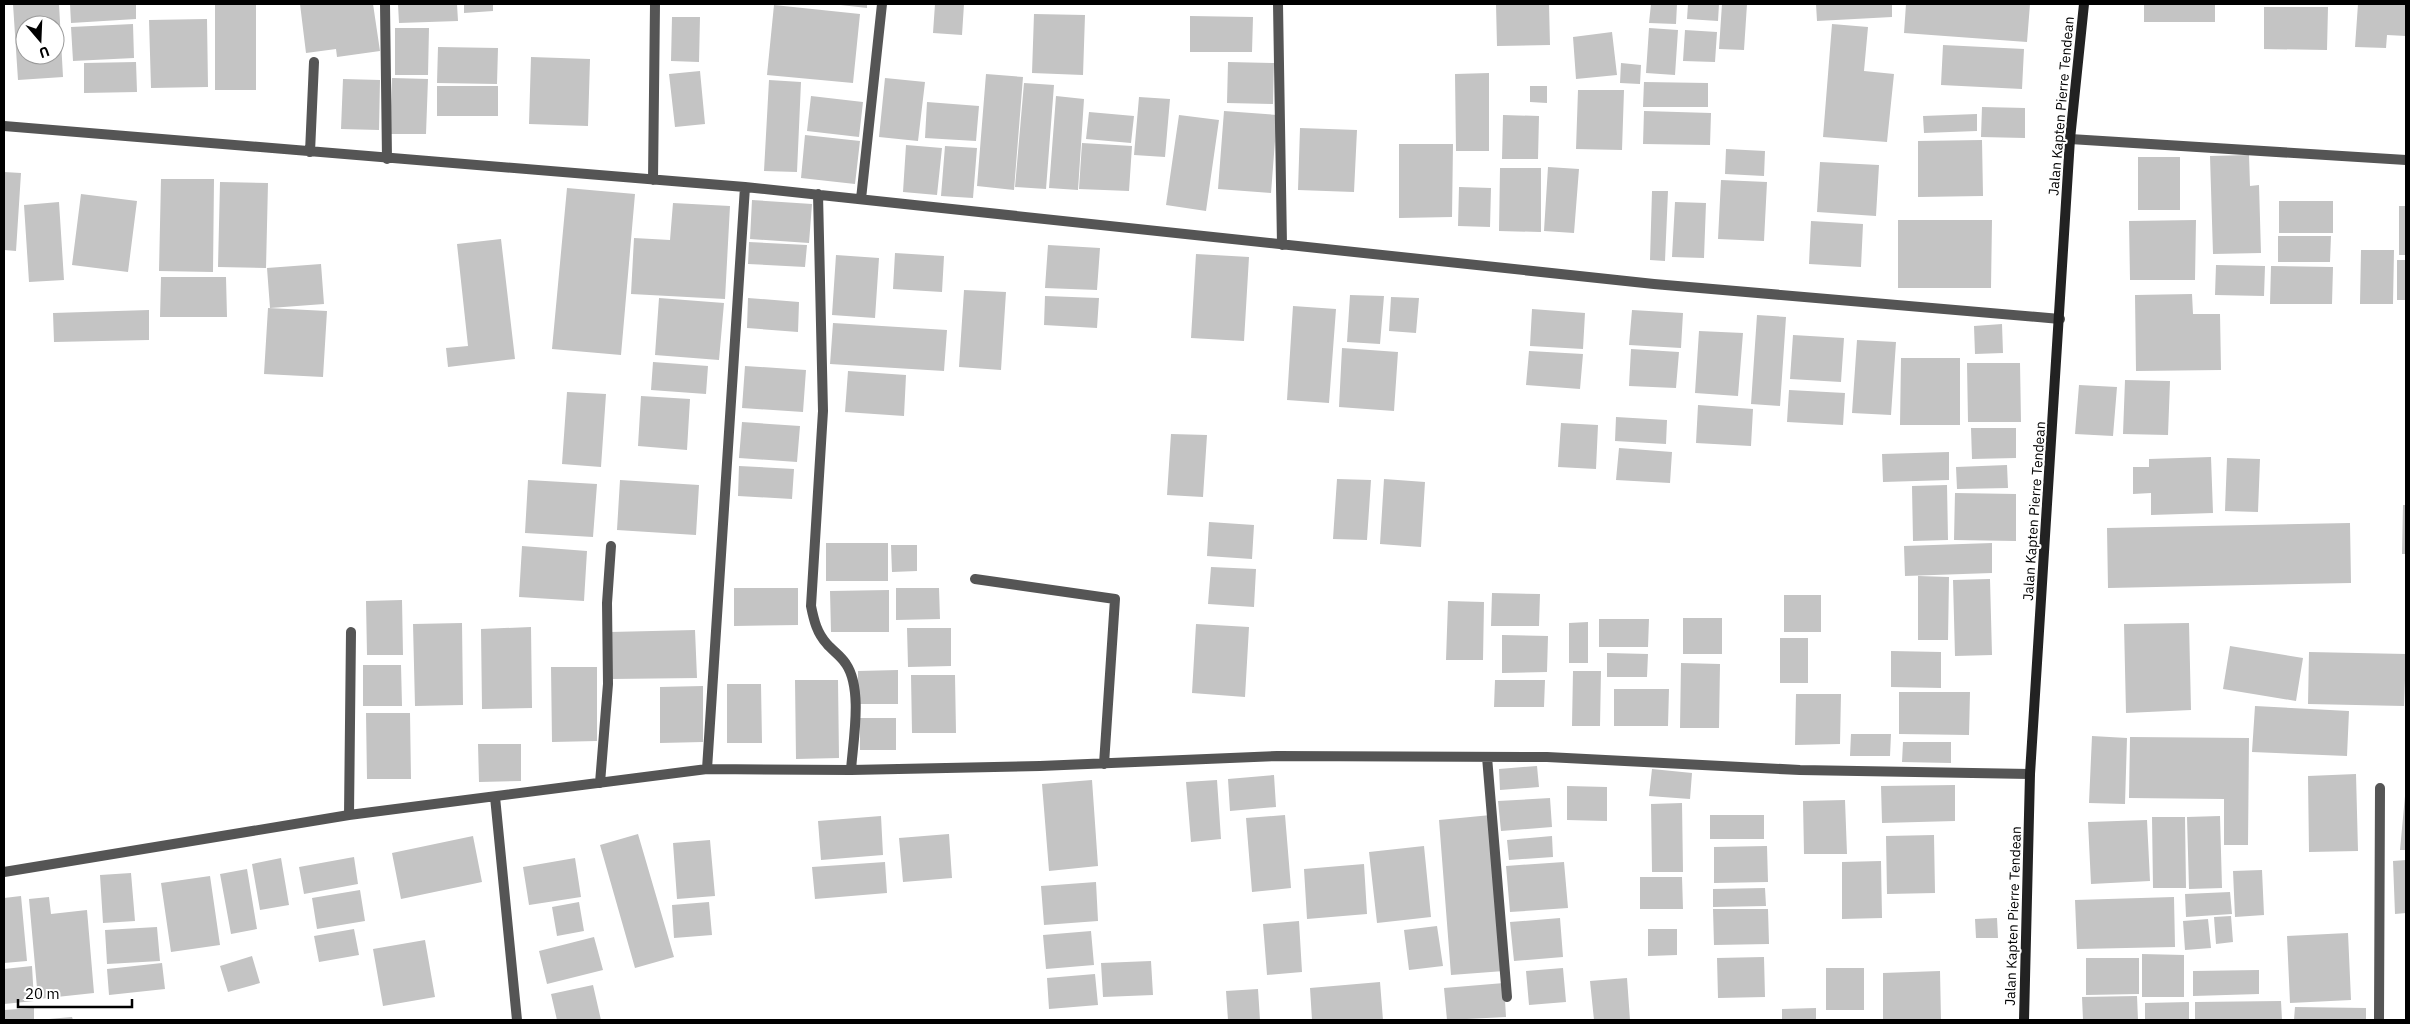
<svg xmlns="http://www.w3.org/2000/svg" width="2410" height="1024" viewBox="0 0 2410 1024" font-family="'IBM Plex Sans',sans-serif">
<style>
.building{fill:#c4c4c4;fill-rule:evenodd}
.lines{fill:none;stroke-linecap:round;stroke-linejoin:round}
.minor{stroke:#555;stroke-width:10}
.secondary{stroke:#222;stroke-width:10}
.labels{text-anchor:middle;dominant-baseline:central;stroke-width:4;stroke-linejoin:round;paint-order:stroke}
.street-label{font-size:14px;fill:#000;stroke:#fff}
</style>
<rect width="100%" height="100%" fill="#fff"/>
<path class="building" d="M13,4H59L63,77L18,80ZM25,25H55V55H25Z
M70,4H136V19L71,23Z
M215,4H256V90H215Z
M300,4H373L380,51L337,57L336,49L306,53Z
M398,4H457L458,21L399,23Z
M464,4H493V11L464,13Z
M832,4H867V8Z
M935,4H964L962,35L933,33Z
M1496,4H1549L1550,45L1497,46Z
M1651,4H1677L1676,24L1649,23Z
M1688,4H1719L1718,21L1687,19Z
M1722,4H1747L1744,50L1719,49Z
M1816,4H1892V17L1817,21Z
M1906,4H2030L2027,42L1904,33Z
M2144,4H2215V22H2144Z
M2358,4H2406V36L2387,35L2386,48L2355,47Z
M774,5L860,14L853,83L767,75Z
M2264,7H2328L2327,50L2264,49Z
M1034,14L1085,15L1083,75L1032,73Z
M1190,16L1253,17L1252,52H1190Z
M672,17H700L699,62L671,61Z
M207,19L208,87L151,88L149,20Z
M133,24L134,58L73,61L71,27Z
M1832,24L1868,27L1864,71L1894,74L1887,142L1823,137Z
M395,28H429L428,75H395Z
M1649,28L1678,30L1675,75L1646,73Z
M1685,30L1717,32L1715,62L1683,61Z
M1612,32L1617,75L1576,79L1573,37Z
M1943,45L2024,49L2022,89L1941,85Z
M438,47L498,48L497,84L437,83Z
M531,57L590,59L588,126L529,124Z
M136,62L137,92L84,93V63Z
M1228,62L1274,63L1273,104L1227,103Z
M1621,63L1641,65L1640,84L1620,83Z
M700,71L705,124L675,127L669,74Z
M1489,73V151H1456L1455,74Z
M986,74L1023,77L1014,190L977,186Z
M392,78L428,79L426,134H390Z
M885,78L925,82L918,141L879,137Z
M343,79L380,80L379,130L341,129Z
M769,80L801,82L797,172L764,171Z
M1644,82L1708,83V107H1643Z
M1024,83L1054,85L1046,189L1015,187Z
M437,86H498V116H437Z
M1530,86H1547V103L1530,102Z
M1578,90H1624L1622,150L1576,149Z
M811,96L863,102L859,137L807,131Z
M1056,96L1084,99L1078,190L1049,188Z
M1139,97L1170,99L1165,157L1134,155Z
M927,102L979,106L976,141L925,138Z
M1982,107L2025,108V138L1981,137Z
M1224,111L1277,115L1271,193L1218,189Z
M1644,111L1711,113L1710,145L1643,144Z
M1089,112L1134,116L1131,143L1086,139Z
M1977,114V131L1924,133L1923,116Z
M1179,115L1219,120L1206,211L1166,205Z
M1503,115L1539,116L1538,159H1502Z
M1300,128L1357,130L1354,192L1298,190Z
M805,135L860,141L855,184L801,178Z
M1982,140L1983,196L1918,197V141Z
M1082,143L1132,146L1129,191L1079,189Z
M1399,144H1453L1452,217L1399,218Z
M906,145L942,148L937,195L903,192Z
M945,146L977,148L973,198L941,196Z
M1726,149L1765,151L1764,176L1725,174Z
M2249,155L2250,186L2259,185L2261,253L2213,254L2210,156Z
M2138,157H2180V210H2138Z
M1820,162L1879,165L1876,216L1817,212Z
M1548,167L1579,169L1574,233L1544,231Z
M1500,168H1541V232L1499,231Z
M4,172L21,173L16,251L4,250Z
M161,179H214L213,272L159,271Z
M1721,180L1767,182L1764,241L1718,239Z
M220,182L268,183L266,268L218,267Z
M1459,187L1491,188L1490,227L1458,226Z
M567,188L635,194L621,355L552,349Z
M1652,191H1668L1665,261L1650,260Z
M81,194L137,201L128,272L72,265Z
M752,200L812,204L809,243L750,239Z
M2279,201H2333V233H2279Z
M59,202L64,280L29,282L24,205Z
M1675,202L1706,203L1704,258L1672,257Z
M673,203L730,206L725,299L631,294L634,238L670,240Z
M2399,206H2406V255H2399Z
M1898,220H1992L1991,288H1898Z
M2196,220L2195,280H2130L2129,221Z
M1811,221L1863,224L1861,267L1809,264Z
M2278,236H2331L2330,262H2278Z
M501,239L515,359L448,367L446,348L468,346L457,244Z
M749,242L807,245L805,267L748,264Z
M1048,245L1100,248L1097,290L1045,288Z
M2361,250H2394L2393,304H2360Z
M895,253L944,256L942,292L893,289Z
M1196,254L1249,257L1244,341L1191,338Z
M836,255L879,258L875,318L832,315Z
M2397,260H2406V300H2397Z
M321,264L324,304L270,308L267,268Z
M2216,265L2265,266L2264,296L2215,295Z
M2271,266L2333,267L2332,304H2270Z
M161,277H226L227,317H160Z
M964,290L1006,292L1001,370L959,367Z
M2192,294L2193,314H2220L2221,370L2136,371L2135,295Z
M1350,295L1384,296L1380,344L1347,342Z
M1045,296L1099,298L1097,328L1044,325Z
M1391,297L1419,298L1416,333L1389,331Z
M659,298L724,303L719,360L655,355Z
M748,298L799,302L798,332L747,328Z
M1293,306L1336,309L1329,403L1287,400Z
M268,308L327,311L323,377L264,374Z
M1532,309L1585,313L1583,349L1530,346Z
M149,310V340L54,342L53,313Z
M1632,310L1683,313L1681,348L1629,345Z
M1757,315L1786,317L1780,406L1751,404Z
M833,323L947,330L944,371L830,364Z
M2002,324L2003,353L1975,354L1974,326Z
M1699,331L1743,333L1738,396L1695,393Z
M1793,335L1844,338L1841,382L1790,379Z
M1857,340L1896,342L1891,415L1852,413Z
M1342,348L1398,352L1394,411L1339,407Z
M1631,349L1679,352L1676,388L1629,386Z
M1529,351L1583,354L1580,389L1526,385Z
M1901,358H1960V425H1900Z
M653,362L708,366L706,394L651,390Z
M1967,363H2020L2021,422H1968Z
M745,366L806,370L803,412L742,408Z
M848,371L906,375L904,416L845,412Z
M2125,380L2170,381L2168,435L2123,434Z
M2079,385L2117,387L2113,436L2075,434Z
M1789,390L1845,393L1843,425L1787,422Z
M567,392L606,394L601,467L562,464Z
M641,396L690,399L687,450L638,446Z
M1698,405L1753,409L1751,446L1696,443Z
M1616,417L1667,420L1666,444L1615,441Z
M742,422L800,426L797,462L739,458Z
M1561,423L1598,425L1596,469L1558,467Z
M1971,428H2016V458L1972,459Z
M1171,434L1207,435L1203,497L1167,495Z
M1619,448L1672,452L1670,483L1616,480Z
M1949,452V480L1883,482L1882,454Z
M2211,457L2213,513L2151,515V493L2133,494V467H2149V459Z
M2227,458L2260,459L2258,512L2225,511Z
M2007,465L2008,488L1957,489L1956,467Z
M739,466L794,469L792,499L738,496Z
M1337,479L1371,480L1367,540L1333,539Z
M1384,479L1425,482L1421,547L1380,544Z
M528,480L597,484L593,537L525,533Z
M620,480L699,485L696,535L617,530Z
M1947,485L1948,540L1913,541L1912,486Z
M1955,493L2016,494V541L1954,540Z
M2403,505H2406V554H2402Z
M1209,522L1254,525L1252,559L1207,556Z
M2350,523L2351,583L2108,588L2107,528Z
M826,543H888V581H826Z
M1992,543V573L1905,576L1904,546Z
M891,545H917V571L892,572Z
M522,546L587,551L584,601L519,597Z
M1211,567L1256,569L1254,607L1208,604Z
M1918,576L1949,577L1948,640H1918Z
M1990,579L1992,655L1955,656L1953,580Z
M734,588H798V625L734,626Z
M896,588H939L940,619L896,620Z
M889,590V632H831L830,591Z
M1492,593L1540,594L1539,626H1491Z
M1784,595H1821V632H1784Z
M402,600L403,655H367L366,601Z
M1448,601L1484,602L1483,660H1446Z
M1683,618H1722V654H1683Z
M1599,619H1649L1648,647H1599Z
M1588,622V663H1569V623Z
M462,623L463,705L415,706L413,624Z
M2189,623L2191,710L2126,713L2124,624Z
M1196,624L1249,627L1245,697L1192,693Z
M531,627L532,708L482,709L481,629Z
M907,628H951V666L908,667Z
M695,630L697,678L611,679L610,632Z
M1502,635L1548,636L1547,672L1502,673Z
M1780,638H1808V683H1780Z
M2230,646L2303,658L2296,701L2223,689Z
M1891,651L1941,652V688L1891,687Z
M2309,652L2406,654L2404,706L2308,704Z
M1607,653L1648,654L1647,677H1607Z
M1681,663L1720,664L1719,728H1680Z
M363,665H401L402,706H363Z
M551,667H597V741L552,742Z
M898,670V704H858V671Z
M1573,671H1601L1600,726H1572Z
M911,675H955L956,733H912Z
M795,680H838L839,758L796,759Z
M1495,680H1545L1544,707H1494Z
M727,684H761L762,743H727Z
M703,686V742L660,743V687Z
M1614,689H1669L1668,726H1614Z
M1899,692H1970L1969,735L1899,734Z
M1796,694H1841L1840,744L1795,745Z
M2255,706L2349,711L2347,756L2252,752Z
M366,713H410L411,779H367Z
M860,718H896V750H860Z
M1851,734H1891L1890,756H1850Z
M2092,736L2127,738L2125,804L2089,803Z
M2130,737L2249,738L2248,845H2224V799L2129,798Z
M1903,742H1951V763L1902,762Z
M478,744H521V781L479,782Z
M1537,766L1539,787L1500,790L1499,769Z
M1652,769L1692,773L1690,799L1649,796Z
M2356,774L2358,851L2309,852L2308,776Z
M1274,775L1276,807L1230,811L1228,779Z
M1092,780L1098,866L1049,871L1042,784Z
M1217,780L1221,839L1191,842L1186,782Z
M1955,785V821L1882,823L1881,786Z
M1567,786L1607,787V821L1567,820Z
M2405,796H2406V850H2400Z
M1550,798L1552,827L1501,831L1498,801Z
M1845,800L1847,854H1804L1803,801Z
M1682,803L1683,872H1652L1651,804Z
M1285,815L1291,888L1252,892L1246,818Z
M1491,815L1504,971L1451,975L1439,820Z
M1710,815H1764V839H1710Z
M881,816L883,855L821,860L818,821Z
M2220,816L2222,888L2189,889L2187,817Z
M2152,817H2185L2186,888H2153Z
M2147,820L2150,881L2091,884L2088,822Z
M638,834L674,957L635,968L600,845Z
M949,834L952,878L903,882L899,838Z
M1934,835L1935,893L1887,894L1886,836Z
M473,836L482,882L401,899L392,853Z
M1552,836L1553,857L1509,860L1507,840Z
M710,840L715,896L677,899L673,843Z
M1424,846L1431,917L1377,923L1369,852Z
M1767,846L1768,882L1714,883V847Z
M354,857L358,884L304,894L299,867Z
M281,858L289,905L260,910L252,864Z
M575,858L581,897L529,905L523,867Z
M2406,860V913L2395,914L2393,861Z
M1881,861L1882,918L1842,919V862Z
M885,862L887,893L815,899L812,867Z
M1564,862L1568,908L1510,912L1506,866Z
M1364,864L1367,914L1307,919L1304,869Z
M247,869L257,929L231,934L220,874Z
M2262,870L2264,915L2235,917L2233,871Z
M131,873L135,921L103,923L100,875Z
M210,876L220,945L171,952L161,883Z
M1640,877H1682L1683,909H1640Z
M1096,882L1098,921L1044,925L1041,886Z
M1765,888L1766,906L1713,907V889Z
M360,890L365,921L317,929L312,898Z
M2230,892L2232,914L2186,917L2185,894Z
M21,896L27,961L4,963V898Z
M49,897L51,914L87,910L94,993L38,999L29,899Z
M2174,897L2175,947L2077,949L2075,900Z
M579,902L584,931L557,936L552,907Z
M709,902L712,935L674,938L672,905Z
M1713,909H1768L1769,944L1714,945Z
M2231,916L2233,942L2216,944L2214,917Z
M1560,918L1563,957L1514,961L1510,922Z
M1997,918L1998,938H1976L1975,919Z
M2208,919L2211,948L2185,950L2183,921Z
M1299,921L1302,972L1267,975L1263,924Z
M1437,926L1443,966L1409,970L1404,930Z
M157,927L160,961L107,964L105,930Z
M354,929L359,955L319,962L314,936Z
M1648,929H1677V955L1648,956Z
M1091,931L1094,965L1046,969L1043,935Z
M2348,933L2351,1000L2290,1003L2287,936Z
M594,937L603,970L547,984L539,951Z
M425,940L435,997L383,1006L373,949Z
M2142,954L2184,955V997H2142Z
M252,956L260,983L228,992L220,966Z
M1764,957L1765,997L1718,998L1717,958Z
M2086,958H2139V994L2086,995Z
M1151,961L1153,995L1103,997L1101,963Z
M162,963L165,989L109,995L107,969Z
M32,966L34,1001L4,1004V969Z
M1563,968L1566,1002L1529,1005L1526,971Z
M1826,968H1864V1010H1826Z
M2259,970V994L2193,996V971Z
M1940,971L1941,1020H1883V973Z
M1095,974L1098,1005L1049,1009L1047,978Z
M1627,978L1630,1020H1594L1590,981Z
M1380,982L1383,1020H1312L1310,988Z
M1504,983L1506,1017L1447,1020L1444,988Z
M593,985L601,1020H557L551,994Z
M1258,989L1260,1020H1228L1226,991Z
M2137,996L2138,1020H2083L2082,997Z
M2281,1001L2282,1020H2195V1002Z
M2189,1002V1020H2145V1003Z
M2295,1007L2366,1008V1020H2294Z
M34,1008V1020H4V1010Z
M1816,1008V1020H1782V1009Z
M72,1017L73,1020H49V1019Z"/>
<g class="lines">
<path class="minor" d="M385,4L387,159
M1278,4L1282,245
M4,126L745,187L1654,284L2060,319
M2070,139L2406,160
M310,152L314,62
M653,180L655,4
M818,194L823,411L811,606C814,621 817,633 827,644C833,651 841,656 846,664C863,689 853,741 851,770
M861,199L882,4
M975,579L1115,599L1104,764
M1487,757L1507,997
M707,769L745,187
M600,783L608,684L607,603L611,546
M495,797L517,1020
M349,815L351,632
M4,872L349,815L707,769L851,770L1040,766L1277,756L1547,757L1800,770L2030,774
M2379,1020L2380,788"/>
<path class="secondary" d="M2024,1020L2030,774L2070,139L2084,4"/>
</g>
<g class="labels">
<g class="street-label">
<text transform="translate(2061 106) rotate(-85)">Jalan Kapten Pierre Tendean</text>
<text transform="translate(2034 511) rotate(-86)">Jalan Kapten Pierre Tendean</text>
<text transform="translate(2013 916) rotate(-88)">Jalan Kapten Pierre Tendean</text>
</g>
</g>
<rect width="2410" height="1024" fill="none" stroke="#000000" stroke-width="10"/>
<g transform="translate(40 40) rotate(161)"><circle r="24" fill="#ffffff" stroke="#999999"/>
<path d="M0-4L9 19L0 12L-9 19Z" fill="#000000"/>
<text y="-8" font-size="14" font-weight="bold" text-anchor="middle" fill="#000000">U</text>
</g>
<path d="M18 999v8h114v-8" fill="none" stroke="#000000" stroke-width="2.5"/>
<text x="25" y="999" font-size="15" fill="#000000" stroke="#ffffff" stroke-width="4" paint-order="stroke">20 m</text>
</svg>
